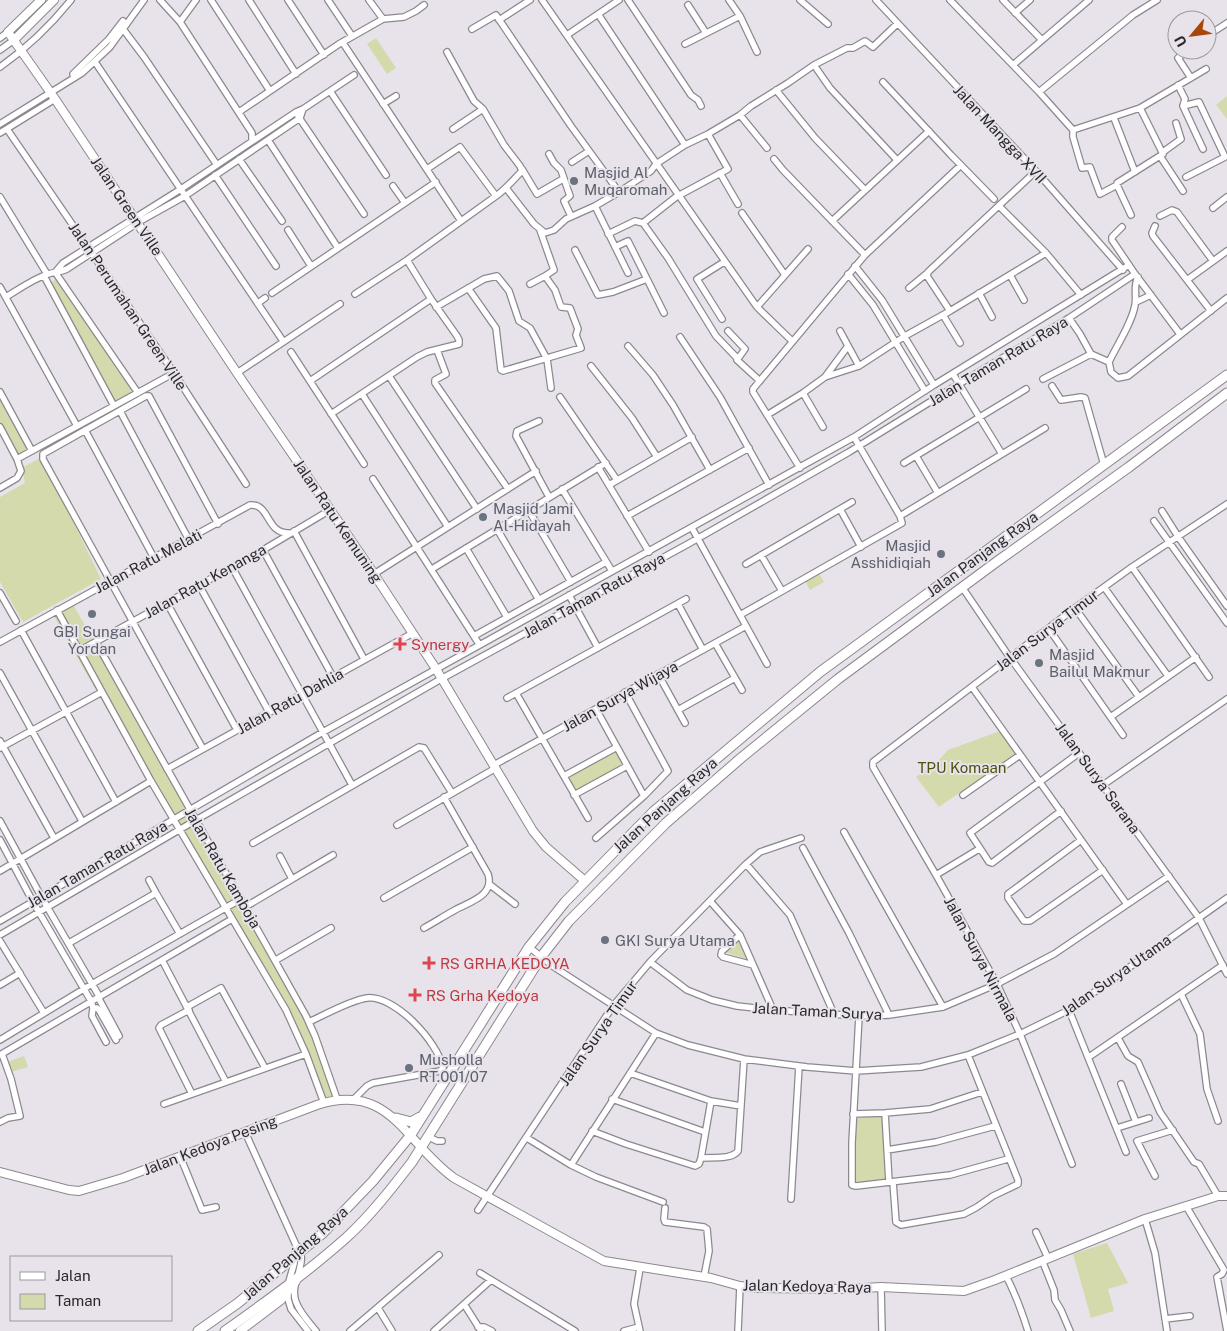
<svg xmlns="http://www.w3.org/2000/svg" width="1227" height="1331" viewBox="0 0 1227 1331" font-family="'Public Sans',sans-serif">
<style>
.green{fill:#d4daab}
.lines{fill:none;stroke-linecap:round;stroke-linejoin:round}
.street-casing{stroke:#8d888f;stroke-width:8}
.secondary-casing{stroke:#8d888f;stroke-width:10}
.primary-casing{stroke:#8d888f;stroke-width:11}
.street{stroke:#fff;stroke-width:5.5}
.secondary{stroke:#fff;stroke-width:8}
.primary{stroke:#fff;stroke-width:9}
.worship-dot{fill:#6b7280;stroke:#e8e3eb;stroke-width:2}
.health-dot{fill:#e0444e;stroke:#e8e3eb;stroke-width:2}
.labels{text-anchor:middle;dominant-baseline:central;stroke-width:4;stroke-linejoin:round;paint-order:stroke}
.street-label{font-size:15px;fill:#2b292c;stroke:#e8e3eb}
.worship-label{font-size:15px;fill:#5b616d;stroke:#e8e3eb;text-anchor:start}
.health-label{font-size:15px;fill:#be3a42;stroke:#e8e3eb;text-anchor:start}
.park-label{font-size:15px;fill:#4d510d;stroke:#e8e3eb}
</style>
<rect width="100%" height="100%" fill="#e8e3eb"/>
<path class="green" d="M376,38L396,68L387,74L367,44Z
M1227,96V119L1216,105Z
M58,276L135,392L114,403L49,286Z
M0,400L30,455L19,461L0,427Z
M42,457L101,579L23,622L0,582V497L25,483L22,468Z
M816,568L824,582L810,590L802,576Z
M71,601L168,770L309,1023L339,1094L320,1101L293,1027L166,814L51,611Z
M1000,731L1015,754L939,807L916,777L938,761L948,750Z
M614,749L623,766L576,792L566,775Z
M738,940L746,959L725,952Z
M24,1056L28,1067L11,1072L7,1062Z
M883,1115L885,1179L855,1182L854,1140L855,1119Z
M1107,1243L1128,1283L1108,1289L1114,1311L1091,1318L1073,1254Z"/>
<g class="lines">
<g class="street-casing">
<path id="street" d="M160,0L180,22L252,133V140
M211,0L270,91
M249,0L296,74
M288,0L324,55
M328,0L352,36
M369,0L383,19
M542,0L757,307L792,341
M628,0L691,95L698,100L701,106
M729,0L740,16L757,52
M800,0L828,24
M876,0L1036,171L1123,270
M950,0L1039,92L1073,130
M1003,0L1042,40
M688,5L706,33
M1015,13L1030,0
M598,14L685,145
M499,20L530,0
M180,22L196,0
M123,29L144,57L217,165
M472,29L496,15L571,126L619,192
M567,35L619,0
M1207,36L1227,23
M0,38L8,32
M343,43L461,221
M685,44L740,16
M0,50L14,40
M1188,50L1178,58L1191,78
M95,62L283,341
M814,65L830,88L897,160
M1013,65L1089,0
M0,67C27,48 50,26 71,0
M74,78L73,74L109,39L123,21
M883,82L951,155L994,199
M1178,85L1185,99L1183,106L1203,149
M776,90L815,138L865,190
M330,91L386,175
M1039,92L1133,15L1157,0
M383,104L396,96
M1183,106L1199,102L1225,157L1186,177
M239,112L339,44L383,19L404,17L416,11L424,5
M740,115L767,148
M298,116L364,214
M1114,118L1135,172
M0,124L82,73L110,47L144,0
M7,129L174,373L246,484
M453,129L483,109
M1073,130L1140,108L1206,69
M1073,130V137L1082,168L1090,167L1100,194L1117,185L1131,215
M0,133L55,99
M268,140L338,248
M1163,152L1181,139L1176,123
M549,154L554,163L561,170L570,196L564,201L571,216
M1160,156L1183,191
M239,159L282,221
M774,159L783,170L865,255
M572,162L589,151
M427,169L460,147L496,196
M522,169L537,194L563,179
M720,173L738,204
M215,175L276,266
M1117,185V183L1163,154L1140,108
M393,186L405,203
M506,188L534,224L545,233L554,230L566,219L595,206L619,192L651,171L656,164L685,145L708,134L740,115L751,106L788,83L814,65L847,48H853L865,41L873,47L897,24
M0,197L47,274
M595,206L628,273
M999,206L1046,253L1081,295
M1213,208L1227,197
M742,213L785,275
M1160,216L1172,210L1177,212L1213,261
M832,221L929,131
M643,223L676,197L728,169L708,134
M1155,226L1152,233L1153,236L1211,311
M1122,227L1112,237V240L1135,274L1180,334
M288,230L311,266
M608,234L635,221L643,223L668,258L716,336L737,358
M615,247L628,241L664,313
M575,250L598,295L613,292L647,279
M855,266L882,300L934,385
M57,270L63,263L181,189L296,112L303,109L354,75
M55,272L138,393
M848,274L873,305L925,391
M1010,275L1024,300
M44,276L114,406
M1138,277C1133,286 1137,295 1135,305C1132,323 1117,345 1109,362L1111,372L1118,378L1128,376L1227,298
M1187,280L1227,251
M530,284L545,276
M0,287L77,426
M468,288L496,328L501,370L503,371L581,348L576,335L578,329L570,308L561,307L555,290L545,276L554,270L540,230
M909,288L926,274
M272,293L436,182
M979,293L992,317
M355,294L407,260L496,196C506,189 513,180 522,171L520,166L504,145L483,109L474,101L447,52
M6,297C19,289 33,279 48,274C55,272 61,272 67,269L142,220L185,196L300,118L303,109
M1136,302L1151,295
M258,303L265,298
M436,307L484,279L497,276L509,291L519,321L530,328L547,359L551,388
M757,307L808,249
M950,311L927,276L928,272L1036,171
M943,315L960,343
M722,319L697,279L724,262
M728,331L745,349L737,360L760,381
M840,331L859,366
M680,337L720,397L769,485
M628,346L653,375L673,405L710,470
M437,350L446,374L435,380V383L508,489
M291,352L364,464
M1091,354L1109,362
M591,366L632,418L657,457
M237,373L340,304
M953,374L1002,454
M389,376L477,509
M825,377L848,346
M1043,379L1091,354L1080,334L1069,318
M310,381L431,299
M1052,386L1061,400L1081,397L1085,398L1104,465
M0,392L32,451
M803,393L823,427
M362,394L448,527
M560,397L617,480
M120,411L189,540
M331,414L417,357L427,352L459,344V340L457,336L431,299L407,260
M767,415L803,393L825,377L859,366L905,336L950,311L1046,253
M539,421L517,431L516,436L549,497
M0,427L17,459L21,471L17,478L0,488
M85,430L154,558
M916,456L938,493
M17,459L174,373
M904,463L1026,389
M598,467L649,552
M800,468L753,392V389L865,255L961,165
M373,479L479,644
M609,485L692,437
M562,489L612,571
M528,509L571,582
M840,509L861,547
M1162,511L1179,538L1227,606
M627,516L749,448
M900,516L1045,428
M1154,521L1227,623
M692,528L767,664
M497,529L539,600
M294,531L364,659
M466,548L507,617
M263,550L333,677
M761,555L782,591
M746,564L852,502
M232,567L352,785
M1132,567L1209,677
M432,569L606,463
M374,574L536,471
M199,585L269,712
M962,587L1006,652L1199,918L1227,974
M1104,587L1168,676
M0,593L16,621
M569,595L598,648
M167,603L237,730
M678,604L703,650
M1075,608L1139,697
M57,610L151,781L286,1010L306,1054L324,1103
M740,615L902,523L900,516L854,437
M1049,629L1123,735
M21,630L116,802
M474,636L606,562
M0,642L250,505C270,503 266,534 289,533
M96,642L306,1016L315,1036L337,1099
M715,643L742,690
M79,651L263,550L330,510
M0,673L82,821
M658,674L685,723
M972,687L1126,903
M516,693L588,818
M507,698L686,599
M596,709L644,796
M678,710L735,678
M1112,716L1196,657
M0,741L54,838
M0,748L102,692
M203,749L43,459V454L146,396H149L218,524
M494,765L746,626
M167,769L413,633
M564,776L617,747
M1103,785L1227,699
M574,795L627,766
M963,795L1020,755
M1061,811L992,863L989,862L970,833L1079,753
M0,821L42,898L99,996
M397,825L496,768
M844,832L943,1007
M596,838L644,796L668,771L625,692
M0,840L33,902L91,1001L93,1008L92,1016L106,1042
M1081,840L1008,894V898L1024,921H1030L1103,870
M253,843L419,747L424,748L452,793
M803,848L849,933L889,1015
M280,856L292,879
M746,864L790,915L834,1014
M0,871L151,781
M936,875L979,849
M149,880L156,893
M489,884L515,904
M384,898L473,847
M710,901L740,935L773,1010
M245,907L333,855
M0,921L323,732L854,437L934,385L1129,265
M424,928C435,922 444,916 455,910C469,902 495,896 488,874L444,797
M0,935L196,820L441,679L688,544L849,452L959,384L1069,318L1135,274
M740,935L722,951L721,955L723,957L753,965
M0,941L44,1013
M69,943L156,893L180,934
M529,947L554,967L656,1033L688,1045L744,1059L807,1067L856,1071L921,1067L968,1055L1020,1034L1069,1010L1227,898
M162,960L226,1082
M276,960L331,928
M650,962L687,990L712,1000L737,1006L773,1010L859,1016L889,1015L943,1007L997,984L1054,954L1169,876
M0,985L20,973
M1181,994L1200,1034L1207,1089L1218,1121
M98,997L119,1036
M187,1007L221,988L265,1068
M93,1008H97L99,1010L116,1040
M189,1010L161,1025L159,1028L192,1094
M1069,1010L1126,1152
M859,1016L852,1143V1185L856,1186L950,1175L1008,1159
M309,1022C324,1015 351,1000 367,998C395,995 438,1042 443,1068L440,1071L373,1083L367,1086L354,1099
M1118,1038L1128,1056L1138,1062L1160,1112L1194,1162L1199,1164L1218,1196
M0,1040L92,984L241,899
M0,1055L232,919
M1089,1057L1223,965
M630,1073L711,1101L741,1106
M1121,1084L1136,1122
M612,1099L705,1132
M164,1104L306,1054
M885,1113L889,1182
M853,1114L885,1113L930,1109L982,1092
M0,1122L8,1118L20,1116L11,1079L2,1054
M1117,1128L1149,1118
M592,1131L626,1144L695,1166L699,1164L701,1158L711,1101
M245,1132L296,1245L300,1248C306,1269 289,1284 296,1302C300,1313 309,1322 316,1331
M427,1136L437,1141H442
M527,1138L571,1165L596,1177L663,1202
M887,1150L936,1142L995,1126
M180,1156L202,1210L216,1207
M701,1158C712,1157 731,1160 738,1151L744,1059
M1072,1164L1020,1034L997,984L936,875L873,767V762L1075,608L1132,567L1227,504
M571,1165L656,1033
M1155,1176L1137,1141L1173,1130
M893,1182L896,1222L901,1225L964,1214L977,1207L993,1196L1018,1184V1180L968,1055
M791,1199L799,1066
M1186,1206L1224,1270L1222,1274L1217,1277L1227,1331
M665,1208L664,1219L665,1222L704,1227L707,1229L709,1251L704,1277
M478,1210L613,1006L650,962L746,864L760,852L801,838
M1145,1219L1155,1253L1167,1331
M1036,1232L1048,1258
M296,1245L294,1264L288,1285V1299L291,1309L308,1331
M1042,1260L1054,1290L1055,1300L1061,1310L1070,1331
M640,1268L634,1304L640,1331
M480,1273L575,1331
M1006,1276C1015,1293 1022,1312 1028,1331
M881,1287L882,1331
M464,1304L481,1331
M378,1308L392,1331
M1165,1319L1190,1316
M478,1327H484L492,1331
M350,1331L439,1255
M434,1331L491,1280
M624,1331L639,1327
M738,1331L740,1286"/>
</g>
<g class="secondary-casing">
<path id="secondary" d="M41,0L8,32L55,99L237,373L374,574L436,669L533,831L546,847L585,881
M14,40L54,0
M0,1172L69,1190L79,1191L123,1178L317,1105C390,1081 405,1143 454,1178L604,1261L711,1278L740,1286L758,1288L846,1289L881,1287L964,1291L995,1280L1145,1219L1218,1196H1227
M240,1331L281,1300L296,1281"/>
</g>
<g class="primary-casing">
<path id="primary" d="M396,1118L411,1122L420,1117
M198,1331L238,1303L323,1233L373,1181L410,1136L529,947L565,902L653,812L820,672L1227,375
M225,1331C267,1301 309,1271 347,1237C371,1215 392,1188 412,1162L541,957L569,921L666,823L741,758L838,679L995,563L1129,467L1227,393"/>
</g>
<use href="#street" class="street"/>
<use href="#secondary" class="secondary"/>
<use href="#primary" class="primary"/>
</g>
<g class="worship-dot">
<circle cx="574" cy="181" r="5"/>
<circle cx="483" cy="517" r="5"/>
<circle cx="941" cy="554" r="5"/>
<circle cx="92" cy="614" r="5"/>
<circle cx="1039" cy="663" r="5"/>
<circle cx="605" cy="940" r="5"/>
<circle cx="409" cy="1068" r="5"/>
</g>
<g class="health-dot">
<path d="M397.5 636.5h5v5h5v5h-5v5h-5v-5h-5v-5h5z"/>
<path d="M426.5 955.5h5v5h5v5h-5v5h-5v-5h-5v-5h5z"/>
<path d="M412.5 987.5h5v5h5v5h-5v5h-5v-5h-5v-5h5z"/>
</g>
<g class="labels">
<g class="street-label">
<text transform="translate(1000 134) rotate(47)">Jalan Mangga XVII</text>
<text transform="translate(127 206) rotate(56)">Jalan Green Ville</text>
<text transform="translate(128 306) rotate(56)">Jalan Perumahan Green Ville</text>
<text transform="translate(998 361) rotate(-31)">Jalan Taman Ratu Raya</text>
<text transform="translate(338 521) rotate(56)">Jalan Ratu Kemuning</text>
<text transform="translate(982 554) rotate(-36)">Jalan Panjang Raya</text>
<text transform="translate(148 561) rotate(-28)">Jalan Ratu Melati</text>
<text transform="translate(205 581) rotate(-29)">Jalan Ratu Kenanga</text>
<text transform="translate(594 595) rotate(-29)">Jalan Taman Ratu Raya</text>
<text transform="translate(1047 630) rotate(-37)">Jalan Surya Timur</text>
<text transform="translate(620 696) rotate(-29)">Jalan Surya Wijaya</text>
<text transform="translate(290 701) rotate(-29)">Jalan Ratu Dahlia</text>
<text transform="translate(1098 778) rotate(54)">Jalan Surya Sarana</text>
<text transform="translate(665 805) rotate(-42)">Jalan Panjang Raya</text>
<text transform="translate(97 864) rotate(-30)">Jalan Taman Ratu Raya</text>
<text transform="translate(223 868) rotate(60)">Jalan Ratu Kamboja</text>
<text transform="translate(981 959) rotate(62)">Jalan Surya Nirmala</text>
<text transform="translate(1116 975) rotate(-35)">Jalan Surya Utama</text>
<text transform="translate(817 1011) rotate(3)">Jalan Taman Surya</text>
<text transform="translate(598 1033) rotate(-55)">Jalan Surya Timur</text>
<text transform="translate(210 1145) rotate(-21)">Jalan Kedoya Pesing</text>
<text transform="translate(295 1253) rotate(-41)">Jalan Panjang Raya</text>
<text transform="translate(807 1286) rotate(1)">Jalan Kedoya Raya</text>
</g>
<g class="worship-label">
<text x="584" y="172">Masjid Al<tspan x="584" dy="17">Muqaromah</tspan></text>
<text x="493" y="508">Masjid Jami<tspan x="493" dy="17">Al-Hidayah</tspan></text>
<text x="931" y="545" text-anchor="end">Masjid<tspan x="931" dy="17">Asshidiqiah</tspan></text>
<text x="92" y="631" text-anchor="middle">GBI Sungai<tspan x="92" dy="17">Yordan</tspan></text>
<text x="1049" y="654">Masjid<tspan x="1049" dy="17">Bailul Makmur</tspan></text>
<text x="615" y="940">GKI Surya Utama</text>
<text x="419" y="1059">Musholla<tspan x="419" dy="17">RT.001/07</tspan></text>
</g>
<g class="health-label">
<text x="411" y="644">Synergy</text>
<text x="440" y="963">RS GRHA KEDOYA</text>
<text x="426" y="995">RS Grha Kedoya</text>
</g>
<g class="park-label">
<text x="962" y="767">TPU Komaan</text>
</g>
</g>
<rect x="10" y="1256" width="162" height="65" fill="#e8e3eb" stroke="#9c999f"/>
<rect x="20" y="1272" width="25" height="8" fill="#ffffff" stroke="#9c999f"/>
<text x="55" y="1281" font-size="15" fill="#2b292c">Jalan</text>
<rect x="20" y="1294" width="25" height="15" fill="#d4daab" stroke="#9c999f"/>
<text x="55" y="1306" font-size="15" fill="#2b292c">Taman</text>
<g transform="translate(1192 35) rotate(241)"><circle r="24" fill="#e8e3eb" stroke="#9c999f"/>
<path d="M0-4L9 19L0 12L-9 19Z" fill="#a94709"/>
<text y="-8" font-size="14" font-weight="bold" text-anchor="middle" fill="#2b292c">U</text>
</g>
</svg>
